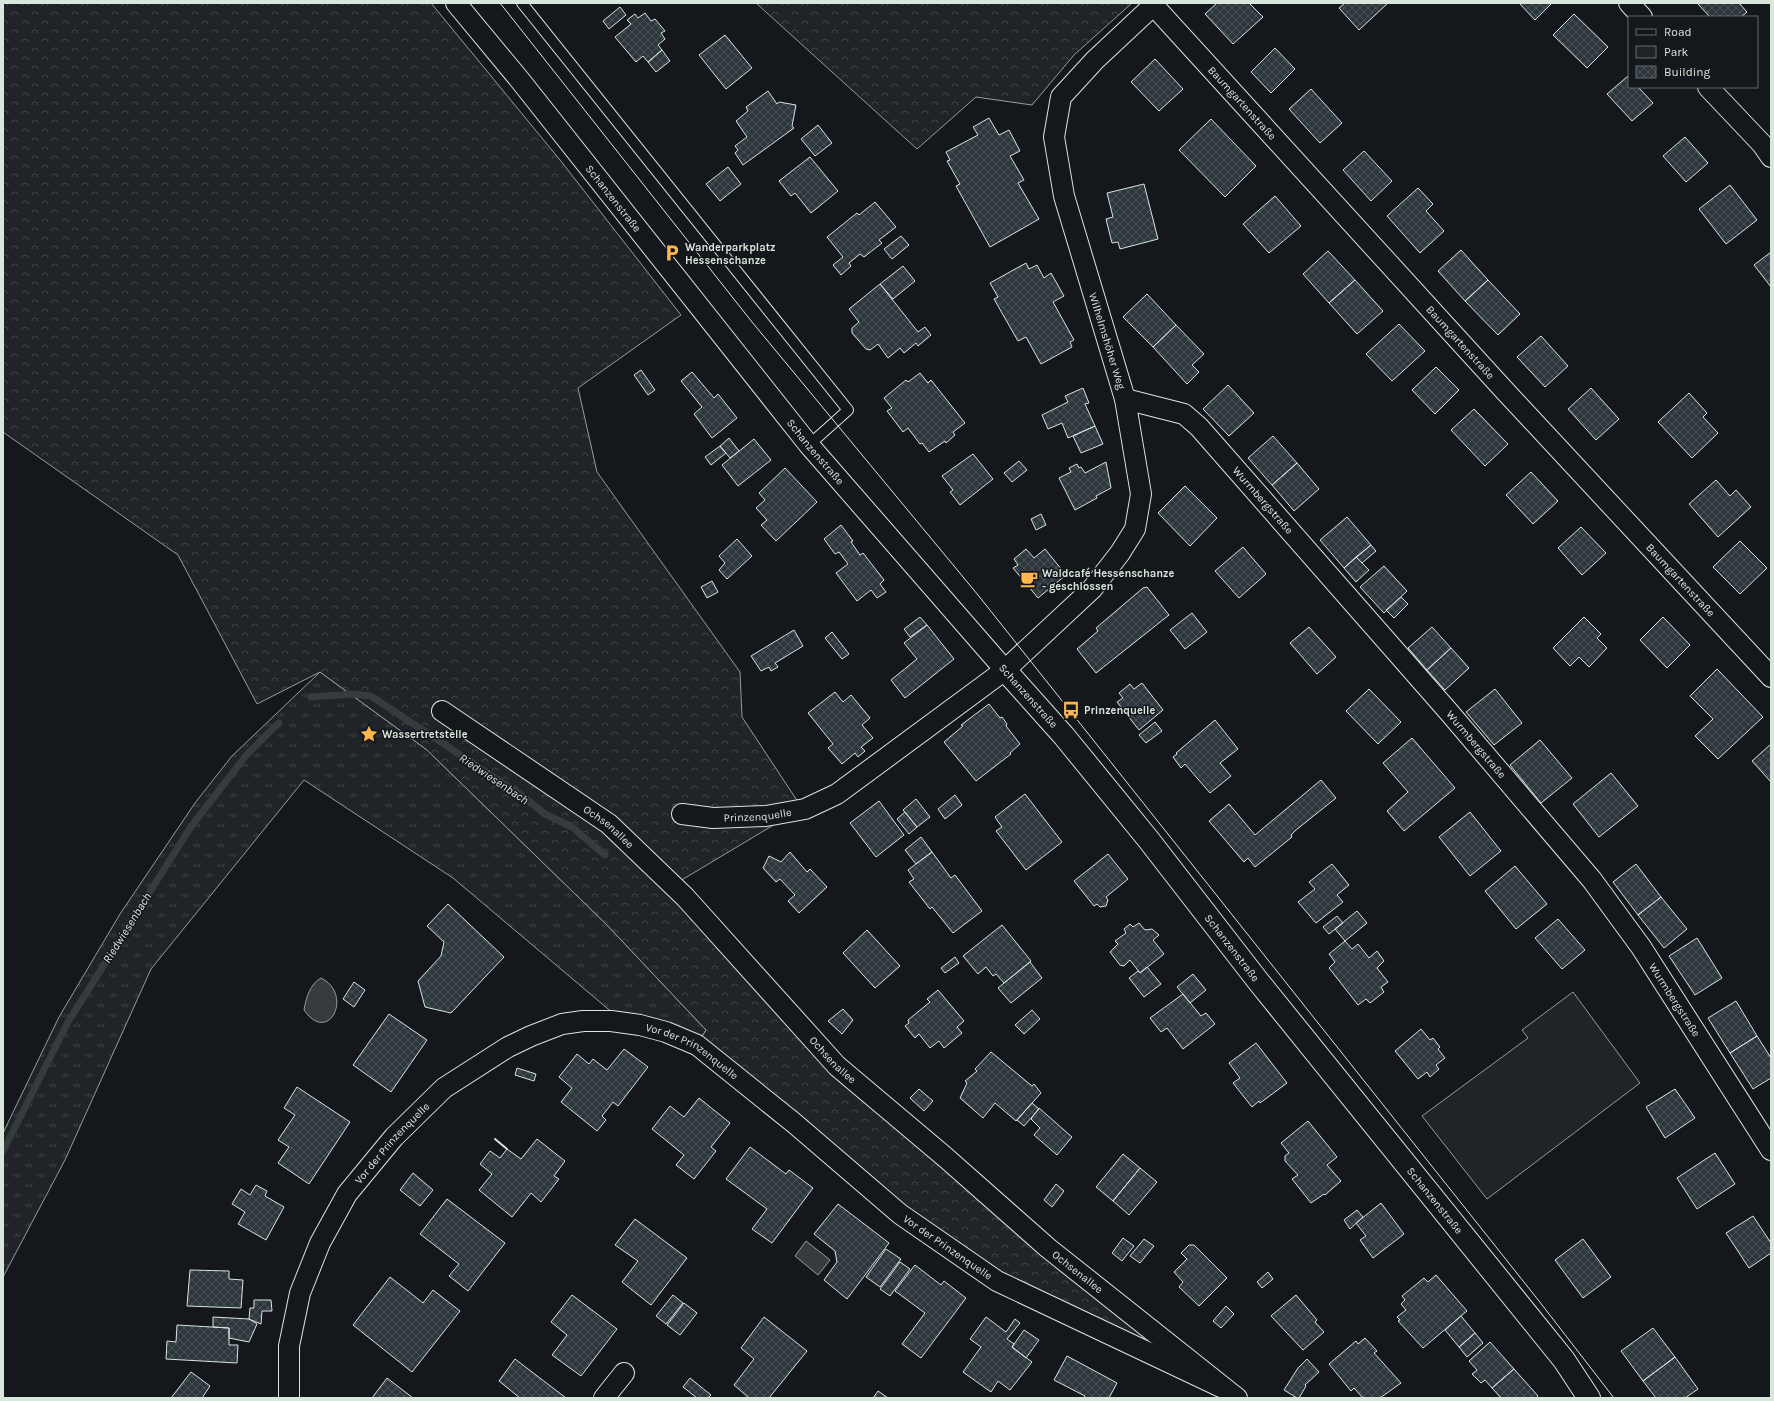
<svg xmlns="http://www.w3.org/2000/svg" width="1774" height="1401" viewBox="0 0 1774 1401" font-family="Karla,sans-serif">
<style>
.grass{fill:url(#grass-tufts);stroke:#939e99}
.forest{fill:url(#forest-crowns);stroke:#939e99}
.park{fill:#202428;stroke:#939e99}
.water{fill:#363b3e;stroke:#939e99}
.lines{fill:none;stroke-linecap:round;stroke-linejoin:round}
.stream{stroke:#363b3e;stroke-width:7}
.building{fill:url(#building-cross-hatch);stroke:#d8e6dc}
.lane-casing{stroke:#d8e6dc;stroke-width:12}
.street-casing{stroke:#d8e6dc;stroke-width:22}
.secondary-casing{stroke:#d8e6dc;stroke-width:24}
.lane{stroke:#14181c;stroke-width:10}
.street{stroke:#14181c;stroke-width:20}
.secondary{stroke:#14181c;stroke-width:22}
.tram{stroke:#d8e6dc;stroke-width:1}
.wall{stroke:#d8e6dc;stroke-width:2}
.labels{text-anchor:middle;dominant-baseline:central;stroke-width:3;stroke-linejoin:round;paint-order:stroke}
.street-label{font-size:11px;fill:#d8e6dc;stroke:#14181c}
.poi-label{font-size:11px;font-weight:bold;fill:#d8e6dc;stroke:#14181c;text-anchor:start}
.water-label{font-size:12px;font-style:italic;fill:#d8e6dc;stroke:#14181c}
</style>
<defs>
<pattern id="grass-tufts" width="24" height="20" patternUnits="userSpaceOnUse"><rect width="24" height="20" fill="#202428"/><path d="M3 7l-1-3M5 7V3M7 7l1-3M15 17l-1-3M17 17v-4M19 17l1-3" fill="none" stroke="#404447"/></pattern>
<pattern id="forest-crowns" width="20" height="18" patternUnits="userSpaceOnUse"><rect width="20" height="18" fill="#202428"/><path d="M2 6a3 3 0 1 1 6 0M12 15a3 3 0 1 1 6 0" fill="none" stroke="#404447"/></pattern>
<pattern id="building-cross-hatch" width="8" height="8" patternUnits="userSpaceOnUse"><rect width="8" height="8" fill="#2c363c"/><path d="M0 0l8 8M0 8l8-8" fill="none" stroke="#4a5358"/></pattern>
</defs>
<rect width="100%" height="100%" fill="#14181c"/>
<path class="grass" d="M320,672L427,750L607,925L706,1030L701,1038L614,1014L453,878L304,780L151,969L65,1160L3,1277V1133L59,1017L120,914L195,803L232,756Z"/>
<path class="forest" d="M3,3H431L560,160L681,315L578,388L597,472L740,672L742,717L802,808L675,884L831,1069L1180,1361L1000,1274L905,1210L701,1038L706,1030L607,925L427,750L320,672L257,704L178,555L3,432Z
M756,3H1132L1074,55L1032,105L976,97L917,149Z"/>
<path class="park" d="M1573,992L1640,1083L1487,1199L1422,1116L1528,1038L1522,1030Z"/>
<path class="water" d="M321,978C354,994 329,1046 304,1010C306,998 310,984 321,978Z
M806,1241L830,1260L818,1275L795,1256Z"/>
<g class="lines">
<path class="stream" d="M311,697L354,694L371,696L521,795L545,814L572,827L605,855
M3,1151L68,1022L190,828L248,753L279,723"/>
</g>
<path class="building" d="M1217,3H1249L1263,17L1233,44L1205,14Z
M1345,3H1388L1359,30L1339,8Z
M1519,3H1552L1535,20Z
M1697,3H1739L1747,12L1741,17H1710Z
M620,7L626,15L609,29L603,21Z
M645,13L651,21L655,19L665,31L661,33L665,39L658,45L662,50L648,62L643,56L636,62L615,37L631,24L627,20L635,14L638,18Z
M1574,14L1608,47L1587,68L1553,35Z
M725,35L752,68L726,89L699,55Z
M1275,48L1295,69L1271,93L1251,72Z
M662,50L670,61L656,72L648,62Z
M1155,59L1183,89L1159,111L1131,82Z
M1628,76L1629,87H1638L1653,103L1632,121L1607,94Z
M1311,89L1342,123L1320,143L1289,109Z
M768,91L777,104L779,102L796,105L792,126L794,128L743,165L735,153L738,150L735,146L747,137L736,121L748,111L746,107Z
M989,118L999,135L1009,130L1020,151L1010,156L1024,180L1018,183L1039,219L990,247L956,186L960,184L947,161L950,160L946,152L978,135L973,127Z
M1211,119L1256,166L1225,197L1179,150Z
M818,125L832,143L815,156L801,139Z
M1685,137L1708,163L1686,182L1663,156Z
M1364,151L1392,181L1371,201L1343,170Z
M810,157L838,191L811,213L795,193L791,196L779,181Z
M728,167L741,184L720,201L706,184Z
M1144,184L1158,239L1120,249L1118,242L1112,243L1106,219L1113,217L1107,193Z
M1730,185L1757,220L1726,244L1699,209Z
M1418,188L1433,204L1426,211L1444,231L1420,253L1387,216Z
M1275,196L1301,226L1269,253L1243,224Z
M875,202L896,227L879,240L882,243L864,257L860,254L849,263L851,266L841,275L833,265L843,257L827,237L857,213L859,215Z
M901,236L909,245L892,259L884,249Z
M1461,250L1488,280L1465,301L1438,271Z
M1328,251L1355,280L1329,303L1303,274Z
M1771,252V287L1754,265Z
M1026,263L1029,269L1037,265L1044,278L1051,273L1064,296L1053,302L1074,340L1070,342L1072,347L1041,364L1026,337L1018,341L994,299L998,297L990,283Z
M903,266L915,281L893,299L880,284Z
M1355,280L1383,311L1357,334L1329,303Z
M1488,280L1520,314L1498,335L1465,301Z
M880,284L918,332L925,327L931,335L918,346L916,343L904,353L900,348L888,358L878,344L870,350L866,349L852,333V328L859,322L849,309Z
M1147,294L1176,325L1153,347L1123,317Z
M1399,324L1425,351L1392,381L1366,354Z
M1176,325L1204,354L1192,365L1199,372L1187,384L1153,347Z
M1541,336L1568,366L1545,387L1517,357Z
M1436,367L1459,390L1435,414L1412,390Z
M641,370L655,390L648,395L634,375Z
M692,372L714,398L718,394L737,418L712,438L694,414L702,407L681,381Z
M920,373L928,383L931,380L965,423L953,432L955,435L946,443L945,441L929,452L922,443L920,444L908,428L903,432L887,411L892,408L884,398L906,380L908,382Z
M1228,385L1254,413L1229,436L1203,409Z
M1083,388L1089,403L1085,404L1095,426L1068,438L1062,423L1048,429L1042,415L1068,402L1065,396Z
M1591,388L1619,419L1596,440L1568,409Z
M1689,393L1707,413L1703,417L1718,433L1692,458L1658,422Z
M1474,409L1508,444L1485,466L1451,430Z
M1095,426L1103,444L1081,453L1073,436Z
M1273,436L1297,463L1272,485L1248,458Z
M729,438L739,451L730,458L720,446Z
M754,439L771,460L738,486L722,465Z
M720,446L726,453L711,465L705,457Z
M973,454L993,479L960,505L950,492L953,490L942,476Z
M1019,461L1027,470L1012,482L1004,473Z
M1106,462L1111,488L1096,496L1097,498L1075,510L1059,478L1071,472L1069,468L1077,464L1079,468L1081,467L1085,473Z
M1297,463L1319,489L1294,511L1272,485Z
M785,468L817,502L776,541L761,525L767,520L756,508L765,500L759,493Z
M1531,472L1558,501L1533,524L1506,495Z
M1716,480L1730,496L1736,490L1751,507L1718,537L1689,504Z
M1185,486L1217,518L1190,546L1158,513Z
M1041,514L1046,525L1036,530L1031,519Z
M1347,517L1371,545L1344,568L1320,540Z
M841,525L853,541L851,542L860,555L863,553L884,580L880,584L886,592L877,598L871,590L857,601L836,573L848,564L839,552L835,554L824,539Z
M1581,527L1606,553L1582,575L1558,548Z
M737,539L752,556L727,579L719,570L725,563L719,556Z
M1740,541L1767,568L1740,594L1713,567Z
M1371,545L1376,551L1362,563L1356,557Z
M1243,547L1266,574L1239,598L1215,571Z
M1026,549L1034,558L1045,549L1066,575L1038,598L1013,568L1018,565L1014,559Z
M1356,557L1369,570L1356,582L1344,568Z
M1384,566L1407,591L1384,613L1360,587Z
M712,581L718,592L707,598L701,587Z
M1147,587L1169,615L1096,673L1077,649L1098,631L1096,628L1143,588Z
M1401,597L1408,604L1394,618L1386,610Z
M1192,613L1207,632L1185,649L1170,630Z
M920,617L927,625L910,637L904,629Z
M1584,617L1601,634L1597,638L1607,648L1589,667L1579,657L1570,666L1553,648Z
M1663,617L1690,645L1667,668L1640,640Z
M927,625L954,659L905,698L891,680L917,659L904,643Z
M1309,627L1336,657L1317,674L1290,643Z
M1432,627L1451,648L1427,670L1408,648Z
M794,630L803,646L775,663L778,667L771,671L769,667L761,671L751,656Z
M832,632L849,654L842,659L825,638Z
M1451,648L1469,668L1445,690L1427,670Z
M1717,669L1763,717L1718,759L1695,736L1713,719L1690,696Z
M1142,683L1163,710L1139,730L1117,702L1123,698L1119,693L1130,684L1134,689Z
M1369,689L1401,722L1378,744L1346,711Z
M1495,689L1522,723L1494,745L1466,712Z
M835,692L843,702L851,695L870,718L862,725L873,738L861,747L865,751L858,757L855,753L842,764L828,748L833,744L808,713Z
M989,704L1000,718L1002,717L1007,724L1006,726L1020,744L1010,753L1011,754L976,781L944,742L963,726L961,725Z
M1215,720L1238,749L1220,763L1231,776L1210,793L1185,764L1181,768L1173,757L1177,754L1176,753Z
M1155,722L1162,731L1146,743L1139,735Z
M1412,738L1455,788L1404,831L1387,811L1408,792L1383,763Z
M1540,740L1572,778L1541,803L1510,765Z
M1771,744V782L1752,761Z
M1611,773L1638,806L1599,837L1573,804Z
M1321,780L1336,798L1296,830L1291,835L1292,837L1255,867L1248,858L1244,862L1209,821L1229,804L1255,835Z
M1025,794L1062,842L1026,870L996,831L1002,827L995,817Z
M955,795L962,805L945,819L938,809Z
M916,799L930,817L917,827L903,810Z
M879,801L904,835L876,857L850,823Z
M905,812L917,827L909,834L897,819Z
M1470,812L1501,851L1470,876L1439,837Z
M921,837L932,852L916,864L905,850Z
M790,852L807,872L810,869L827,887L799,913L788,901L795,895L780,879L776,882L763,868L769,856L781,862Z
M932,852L951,878L955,875L982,911L953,933L932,907L930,909L909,882L914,879L908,870Z
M1108,854L1128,879L1106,897L1108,900L1106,906L1100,907L1097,904L1094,906L1074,881Z
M1332,864L1349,885L1337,895L1343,902L1316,923L1298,902L1315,889L1309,882Z
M1636,864L1661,897L1638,915L1613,882Z
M1515,866L1547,904L1516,929L1485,891Z
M1661,897L1687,929L1664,948L1638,915Z
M448,904L504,957L451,1013L425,1007L418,981L441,956L444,942L427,926Z
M1357,911L1367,923L1345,941L1335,929Z
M1337,916L1343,923L1329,934L1323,927Z
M1558,919L1585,950L1562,969L1535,938Z
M1139,923L1145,930L1152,929L1159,935L1153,940L1164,954L1140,973L1130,960L1124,966L1120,965L1110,952L1118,944L1115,941L1126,933L1124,929L1130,924L1133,927Z
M1002,925L1031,961L1004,983L996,974L993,976L986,967L978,974L963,956Z
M867,930L900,966L875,988L843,953Z
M1697,938L1722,978L1695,995L1669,956Z
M1345,941L1352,949L1358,944L1369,958L1377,951L1384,961L1377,968L1388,982L1381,987L1384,992L1370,1003L1366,999L1358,1005L1329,968L1335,962L1329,954Z
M955,957L959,963L945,973L941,968Z
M1030,962L1042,978L1011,1003L998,988Z
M1147,967L1161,984L1144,997L1129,978L1138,971L1140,973Z
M1193,974L1206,990L1190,1003L1177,987Z
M354,982L365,990L354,1007L343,999Z
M938,990L964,1021L957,1027L962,1033L944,1048L939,1041L930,1048L919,1034L915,1038L905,1026L909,1023L908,1020L930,1002L927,999Z
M1183,994L1201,1016L1206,1013L1215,1024L1183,1049L1167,1028L1161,1032L1150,1018Z
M1736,1001L1757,1036L1730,1053L1708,1018Z
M843,1009L853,1020L842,1034L828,1021Z
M1032,1010L1040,1019L1024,1034L1015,1025Z
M389,1014L427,1040L391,1092L353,1065Z
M1421,1029L1430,1040L1433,1038L1440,1047L1438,1049L1445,1058L1436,1065L1439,1069L1430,1077L1427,1072L1418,1079L1395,1051Z
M1757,1036L1771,1058V1078L1753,1089L1730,1053Z
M1256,1043L1287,1083L1260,1103L1259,1101L1252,1107L1233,1083L1240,1078L1229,1063Z
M624,1049L648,1067L618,1106L613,1102L602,1116L606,1120L597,1131L561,1102L572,1088L559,1077L577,1054L589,1064L593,1059L607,1070Z
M991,1052L1032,1086L1034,1084L1041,1093L1016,1121L995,1103L983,1118L960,1098L967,1083L965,1081L977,1071L975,1069Z
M517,1068L536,1074L534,1081L515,1075Z
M297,1087L350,1122L309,1184L278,1163L289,1147L278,1140L295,1115L284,1108Z
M919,1089L933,1101L924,1111L910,1098Z
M1675,1089L1695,1118L1665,1138L1646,1107Z
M699,1098L730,1123L711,1147L716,1151L694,1179L676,1165L684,1155L652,1129L670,1106L684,1117Z
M1032,1103L1039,1109L1024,1126L1017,1120Z
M1039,1108L1072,1137L1057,1155L1034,1135L1040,1128L1031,1119Z
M1308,1121L1337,1157L1327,1165L1341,1181L1325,1195L1324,1194L1311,1203L1292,1179L1298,1175L1285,1161V1156L1289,1153L1281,1143Z
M537,1139L565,1161L554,1176L559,1179L541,1202L531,1193L512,1217L479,1190L492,1174L480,1164L490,1151L500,1158L507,1149L521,1159Z
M750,1147L786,1174L789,1170L813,1188L772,1243L752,1229L767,1209L726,1179Z
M1715,1153L1735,1184L1697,1209L1677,1178Z
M1123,1154L1140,1168L1113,1201L1096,1187Z
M1140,1168L1157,1182L1129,1215L1113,1201Z
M413,1173L433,1190L420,1206L400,1190Z
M1056,1184L1064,1191L1052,1207L1044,1200Z
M256,1185L267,1191L265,1196L284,1207L266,1240L238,1224L245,1212L232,1204L241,1189L250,1195Z
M447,1199L505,1243L468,1291L449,1276L459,1264L420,1234Z
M1381,1203L1404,1234L1373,1258L1360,1240L1366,1236L1356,1223Z
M838,1204L889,1243L847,1299L824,1280L837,1262L835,1251L814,1234Z
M1357,1210L1363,1217L1350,1229L1344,1220Z
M1753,1216L1771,1243V1253L1749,1268L1726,1233Z
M635,1219L687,1258L651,1305L622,1282L638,1261L615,1245Z
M1123,1238L1134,1246L1122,1261L1112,1253Z
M1144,1239L1154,1246L1140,1263L1130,1256Z
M1583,1239L1611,1277L1583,1298L1555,1260Z
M1189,1245H1194L1227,1278L1199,1306L1179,1287L1183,1282L1174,1272L1187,1259L1181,1253Z
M886,1249L901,1259L880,1287L866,1277Z
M900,1262L910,1269L890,1296L880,1289Z
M915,1265L941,1285L944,1281L966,1298L921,1358L902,1344L925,1313L895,1291Z
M190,1270L229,1271V1279L243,1280L241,1308L187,1306Z
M1268,1272L1273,1279L1262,1288L1257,1282Z
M1436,1275L1467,1311L1423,1348L1398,1321L1400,1320L1397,1317L1406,1310L1401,1304L1405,1300L1402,1296L1424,1278L1428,1282Z
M390,1277L423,1303L433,1290L460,1311L412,1372L353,1325Z
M572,1295L617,1329L581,1376L552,1355L567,1335L551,1322Z
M673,1295L683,1303L666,1324L656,1316Z
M1296,1295L1317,1320L1315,1322L1324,1332L1303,1350L1271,1316Z
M254,1300H271L272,1311H262L261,1324L249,1319L250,1308H254Z
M684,1303L697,1313L680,1335L667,1325Z
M1226,1306L1234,1314L1221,1328L1213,1321Z
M1461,1316L1475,1333L1459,1347L1445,1330Z
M213,1317L249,1319L257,1324L249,1342L229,1338V1328L213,1327Z
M764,1317L807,1351L769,1398H749L734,1385L754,1359L741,1348Z
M986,1317L1006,1332L1015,1319L1020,1323L1007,1339L1014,1344L1012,1347L1032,1362L1010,1390L998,1381L991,1392L963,1372L981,1347L970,1339Z
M177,1325L229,1328V1345H238L237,1363L166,1359L167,1341L176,1342Z
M1653,1328L1675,1357L1643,1381L1621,1351Z
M1024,1330L1039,1340L1026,1358L1012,1347Z
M1475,1333L1483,1343L1467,1357L1459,1347Z
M1365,1338L1377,1351L1374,1353L1401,1383L1380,1398H1363L1354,1388L1351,1391L1329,1364L1356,1341L1358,1344Z
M1490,1342L1514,1369L1492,1388L1485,1380L1481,1383L1472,1374L1477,1370L1469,1361Z
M1067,1356L1117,1383L1109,1398H1084L1085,1396L1054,1380Z
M1675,1357L1698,1389L1685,1398H1656L1643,1381Z
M515,1359L566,1398H520L499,1381Z
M1307,1359L1319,1372L1305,1385L1306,1386L1299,1398H1297L1284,1390L1298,1368Z
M1514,1369L1538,1396L1536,1398H1501L1492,1388Z
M191,1372L210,1386L202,1398H171Z
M387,1378L413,1398H372Z
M690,1378L711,1395L708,1398H697L683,1387Z
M878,1391L888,1398H873Z"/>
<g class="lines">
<g class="lane-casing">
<path id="lane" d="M522,3L848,410L809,445"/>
</g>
<g class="street-casing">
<g id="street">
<path id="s1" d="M456,3L519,79L809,445L1005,670"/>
<path d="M1629,3L1642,17"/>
<path id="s2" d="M1154,6L1505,391L1771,677"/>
<path d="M1708,87L1762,144L1771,157"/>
<path id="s3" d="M1125,399L1184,414L1199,427L1448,711L1592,880L1641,947L1771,1150"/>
<path id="s4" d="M442,711L609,824L685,897L837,1066L945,1157L1048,1248L1237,1398"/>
<path id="s5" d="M682,814L713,818L766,816L805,809L837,794L1005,670L1092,589L1120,553L1135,529L1141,494L1125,399L1064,196L1054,137L1061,97L1095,60L1156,3"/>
<path id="s6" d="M289,1398V1346L300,1293L320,1243L347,1194L394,1137L444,1088L508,1047L531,1036L562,1024L583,1021H611L640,1025L666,1032L697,1045L794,1123L900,1214L997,1281L1221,1387"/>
<path d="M604,1398L624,1373"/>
</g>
</g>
<g class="secondary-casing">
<g id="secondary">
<path id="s7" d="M1005,670L1064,736L1148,839L1258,981L1564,1360L1589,1398"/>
</g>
</g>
<use href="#lane" class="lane"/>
<use href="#street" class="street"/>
<use href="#secondary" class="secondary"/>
<path class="tram" d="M500,3L752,322L978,595L1539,1301L1614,1398"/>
<path class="wall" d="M495,1139L507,1149"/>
</g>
<defs>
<g id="parking-bare" transform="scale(1.38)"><path d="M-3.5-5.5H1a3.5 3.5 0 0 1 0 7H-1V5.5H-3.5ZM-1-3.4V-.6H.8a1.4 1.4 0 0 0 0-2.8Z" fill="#ffb74d" stroke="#14181c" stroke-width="2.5" paint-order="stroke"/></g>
<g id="cafe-bare" transform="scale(1.38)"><path d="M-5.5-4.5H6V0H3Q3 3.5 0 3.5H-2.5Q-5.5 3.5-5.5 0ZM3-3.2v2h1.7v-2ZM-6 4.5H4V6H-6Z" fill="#ffb74d" stroke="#14181c" stroke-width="2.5" paint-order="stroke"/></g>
<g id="bus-bare" transform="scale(1.38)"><path d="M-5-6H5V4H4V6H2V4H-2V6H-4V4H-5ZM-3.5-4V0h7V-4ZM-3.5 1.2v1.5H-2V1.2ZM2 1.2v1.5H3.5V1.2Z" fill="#ffb74d" stroke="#14181c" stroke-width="2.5" paint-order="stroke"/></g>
<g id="sight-bare" transform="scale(1.38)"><path d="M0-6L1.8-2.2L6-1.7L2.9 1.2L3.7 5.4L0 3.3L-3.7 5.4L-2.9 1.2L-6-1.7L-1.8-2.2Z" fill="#ffb74d" stroke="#14181c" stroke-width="2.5" paint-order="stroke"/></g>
</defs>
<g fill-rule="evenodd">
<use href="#parking-bare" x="672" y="253"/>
<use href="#cafe-bare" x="1029" y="579"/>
<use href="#bus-bare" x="1071" y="710"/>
<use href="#sight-bare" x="369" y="734"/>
</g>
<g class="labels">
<g class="street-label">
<text stroke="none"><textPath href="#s2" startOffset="131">Baumgartenstraße</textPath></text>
<text stroke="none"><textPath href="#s1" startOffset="251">Schanzenstraße</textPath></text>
<text transform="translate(1107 341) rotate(73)">Wilhelmshöher Weg</text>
<text stroke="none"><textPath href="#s2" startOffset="455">Baumgartenstraße</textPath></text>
<text stroke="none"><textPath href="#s1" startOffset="575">Schanzenstraße</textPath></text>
<text stroke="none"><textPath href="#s3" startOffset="178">Wurmbergstraße</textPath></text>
<text stroke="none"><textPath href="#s2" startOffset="779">Baumgartenstraße</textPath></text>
<text transform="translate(1028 696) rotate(48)">Schanzenstraße</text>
<text stroke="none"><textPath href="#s3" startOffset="502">Wurmbergstraße</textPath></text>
<text stroke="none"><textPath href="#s5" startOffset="76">Prinzenquelle</textPath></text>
<text stroke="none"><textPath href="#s4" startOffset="203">Ochsenallee</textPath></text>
<text stroke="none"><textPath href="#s7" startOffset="359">Schanzenstraße</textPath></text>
<text stroke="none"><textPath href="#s3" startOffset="826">Wurmbergstraße</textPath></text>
<text stroke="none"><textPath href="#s6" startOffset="632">Vor der Prinzenquelle</textPath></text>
<text stroke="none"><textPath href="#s4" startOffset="527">Ochsenallee</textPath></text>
<text stroke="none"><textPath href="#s6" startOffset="284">Vor der Prinzenquelle</textPath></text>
<text stroke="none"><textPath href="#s7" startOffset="683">Schanzenstraße</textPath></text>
<text stroke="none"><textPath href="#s6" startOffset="956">Vor der Prinzenquelle</textPath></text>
<text stroke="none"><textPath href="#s4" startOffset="851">Ochsenallee</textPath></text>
</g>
<g class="poi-label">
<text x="685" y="247">Wanderparkplatz<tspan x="685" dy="13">Hessenschanze</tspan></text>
<text x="1042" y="573">Waldcafé Hessenschanze<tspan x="1042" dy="13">- geschlossen</tspan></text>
<text x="1084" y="710">Prinzenquelle</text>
<text x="382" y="734">Wassertretstelle</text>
</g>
<g class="water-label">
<text transform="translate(494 779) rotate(34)">Riedwiesenbach</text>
<text transform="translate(127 928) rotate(-58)">Riedwiesenbach</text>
</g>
</g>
<rect width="1774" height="1401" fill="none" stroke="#d8e6dc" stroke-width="8"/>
<rect x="1628" y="16" width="130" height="72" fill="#14181c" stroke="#626a69"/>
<rect x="1636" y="29" width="20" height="6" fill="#14181c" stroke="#626a69"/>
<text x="1664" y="36" font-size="12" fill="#d8e6dc">Road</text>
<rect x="1636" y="46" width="20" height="12" fill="#202428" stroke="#626a69"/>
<text x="1664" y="56" font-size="12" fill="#d8e6dc">Park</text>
<rect x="1636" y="66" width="20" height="12" fill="url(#building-cross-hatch)" stroke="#626a69"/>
<text x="1664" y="76" font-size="12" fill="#d8e6dc">Building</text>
</svg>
